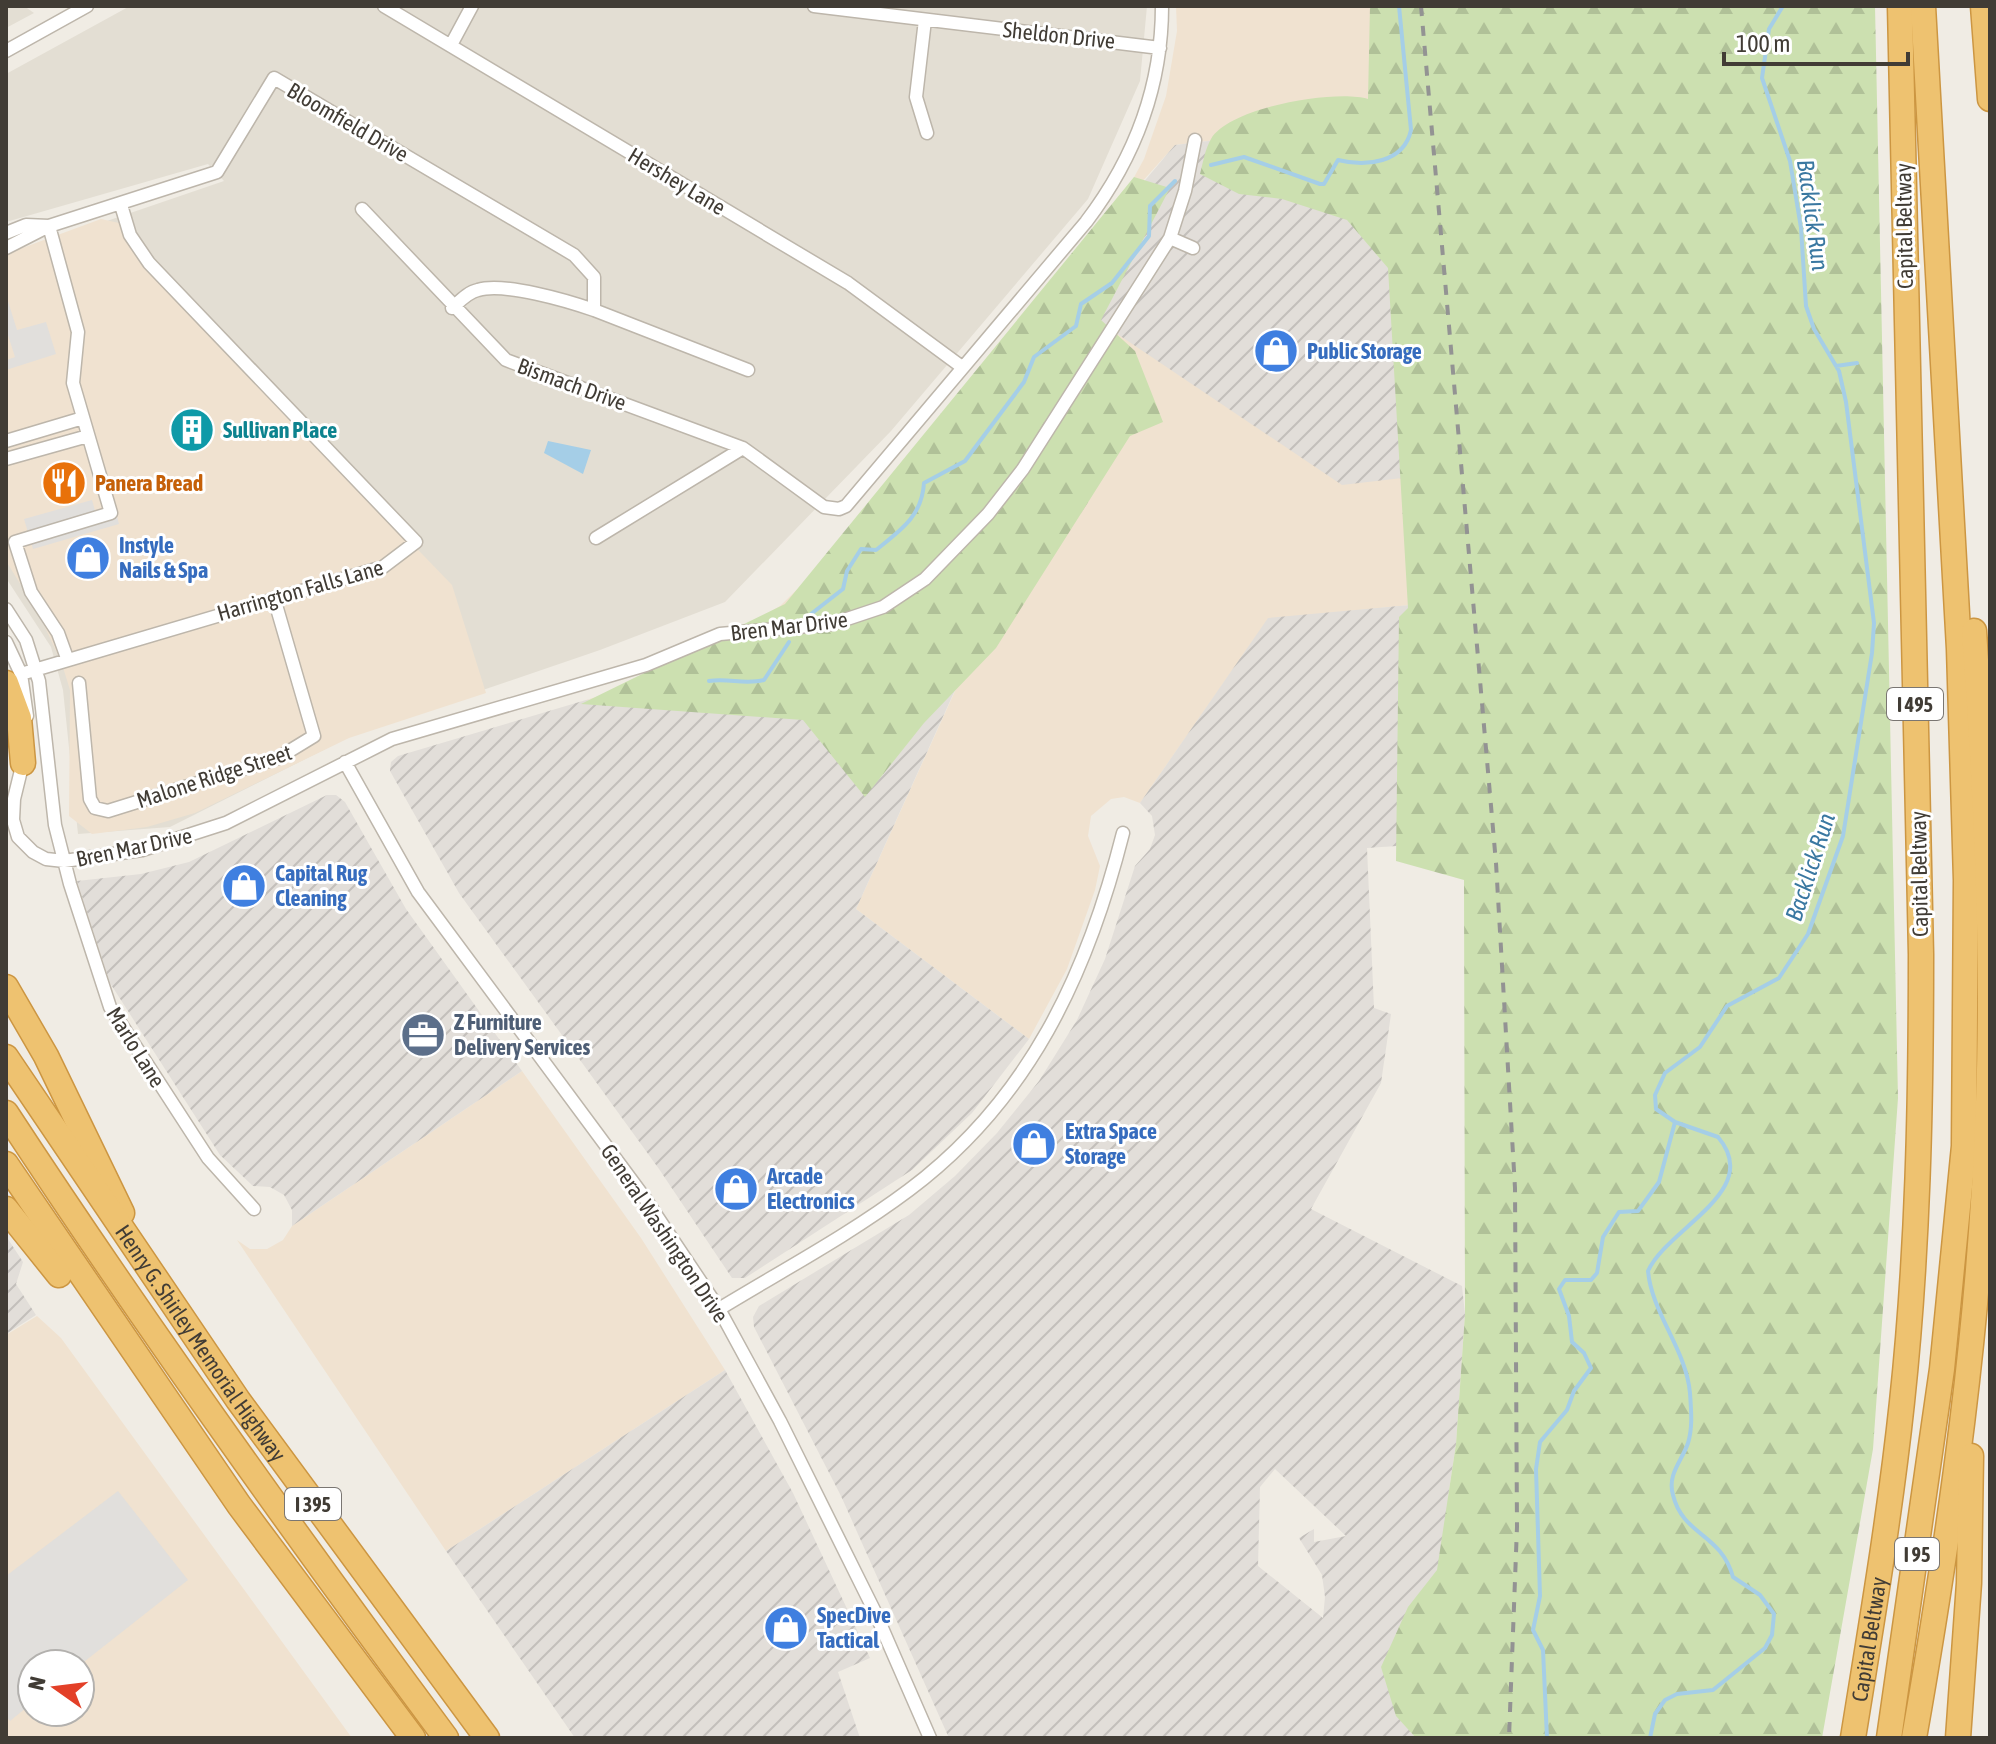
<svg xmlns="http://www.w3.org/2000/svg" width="1996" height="1744" viewBox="0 0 1996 1744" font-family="'Asap Condensed',sans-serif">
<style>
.residential{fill:#e3ded3}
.commercial{fill:#f0e2d0;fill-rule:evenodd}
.industrial{fill:url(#industrial-furrows);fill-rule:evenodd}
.forest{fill:url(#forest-firs)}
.parking{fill:#e1dfdc}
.water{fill:#a5cee7}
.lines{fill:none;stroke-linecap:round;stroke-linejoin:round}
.stream{stroke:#a5cee7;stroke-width:4}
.street-casing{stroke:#bdb6ab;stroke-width:15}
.highway-casing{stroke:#cc9642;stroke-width:27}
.street{stroke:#fff;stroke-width:12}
.highway{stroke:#eec270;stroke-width:24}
.rail{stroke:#939393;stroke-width:4;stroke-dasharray:10 10;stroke-linecap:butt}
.labels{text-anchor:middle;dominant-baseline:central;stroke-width:6;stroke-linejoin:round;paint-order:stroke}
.shield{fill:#fff;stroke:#7a7672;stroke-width:2}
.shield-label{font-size:20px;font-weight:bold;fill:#413c35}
.street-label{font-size:22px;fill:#413c35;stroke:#fff}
.shop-label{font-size:22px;font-weight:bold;fill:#366cbe;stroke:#fff;text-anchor:start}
.culture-label{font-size:22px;font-weight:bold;fill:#0d838f;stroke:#fff;text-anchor:start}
.food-label{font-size:22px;font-weight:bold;fill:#c56008;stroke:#fff;text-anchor:start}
.service-label{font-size:22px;font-weight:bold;fill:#4e5e75;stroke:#fff;text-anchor:start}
.water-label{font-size:24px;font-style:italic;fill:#3a78a1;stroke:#fff}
</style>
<defs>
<pattern id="industrial-furrows" width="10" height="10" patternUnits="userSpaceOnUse" patternTransform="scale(2)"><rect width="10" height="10" fill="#e2ded9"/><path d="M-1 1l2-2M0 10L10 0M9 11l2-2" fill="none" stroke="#c3bfbb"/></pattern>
<pattern id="forest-firs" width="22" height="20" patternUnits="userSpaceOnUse" patternTransform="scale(2)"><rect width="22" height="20" fill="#cce0b0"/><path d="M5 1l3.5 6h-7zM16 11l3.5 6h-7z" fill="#b0c198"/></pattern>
</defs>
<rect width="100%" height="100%" fill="#f0ece4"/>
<path class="residential" d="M6,6H24L34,13L6,28Z
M130,6H1147L1140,81L1088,199L891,431L725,602L600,650L357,733L170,827L78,834L63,690L51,647L6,578V467L63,236L224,181L208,164L6,222V74Z"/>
<path class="commercial" d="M1176,6H1370L1380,120L1175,145L1115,212L1144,159L1166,96L1177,31Z
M101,219L119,223L142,264L452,585L486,693L349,738L195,813L147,827L92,834L69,816L70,690L62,664L39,614L6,561V254Z
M1052,289L1411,477L1421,604L1268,619L1140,803L1124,797L1111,799L1091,816L1088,836L1100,866L1095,890L1067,969L1029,1039L856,909L970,658L586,700L650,681L780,606L820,567Z
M522,1071L641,1238L725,1370L446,1551L237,1240L250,1249H267L283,1240L292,1226Z
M37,1316L61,1338L352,1738H10L6,1733V1335ZM32,1664H80V1712H32Z"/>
<path class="industrial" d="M1380,120L1411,477L1342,485L1052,290L1175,145Z
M1421,604L1441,843L1367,848L1374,1008L1391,1014L1381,1083L1311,1209L1462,1286L1465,1314L1456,1444L1448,1497L1455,1738H949L841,1496L754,1327L753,1317L759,1306L909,1215L955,1176L997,1133L1039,1081L1077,1020L1105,959L1135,866L1150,849L1155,835L1152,816L1140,803L1268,618ZM1275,1469L1346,1536L1314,1542V1529L1299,1538L1322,1575L1325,1597L1323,1618L1258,1566L1260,1487Z
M970,657L856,909L1029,1039L972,1113L912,1170L745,1278H732L659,1169L459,893L390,771L391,762L398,756L586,700Z
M327,795H336L345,802L406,909L522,1071L292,1226V1210L284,1195L270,1187L253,1186L220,1155L110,983L77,881L141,874L189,862Z
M6,1236L23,1262L16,1284L36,1315L6,1334Z
M725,1370L793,1493L870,1658L838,1672L860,1738H575L446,1551Z"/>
<path class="forest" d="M1370,6H1875L1898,1098L1873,1449L1822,1738H1416L1396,1716L1381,1667L1408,1607L1437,1570L1456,1444L1465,1314L1464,880L1396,861L1399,617L1408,608L1388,268L1347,220L1282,199L1239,194L1200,174C1203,163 1205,149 1211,139C1229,107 1337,89 1368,99Z
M1134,177L1170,188L1101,320L1135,351L1163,422L1130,436L996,648L924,723L865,797L803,720L581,704L785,604Z"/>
<path class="parking" d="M6,295L17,330L46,322L56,354L6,370V360L15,357L6,329Z
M92,500L98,521L117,516L119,524L33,549L24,519Z
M118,1491L188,1580L80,1665L32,1664V1703L10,1721L6,1716V1576Z"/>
<path class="water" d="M548,441L591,450L583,474L544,453Z"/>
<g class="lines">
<path class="stream" d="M1211,165L1244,157L1320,184H1324L1338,160C1366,167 1404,163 1411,130L1399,6
M1836,366L1857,363
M811,614L843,589L847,571L861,549L876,550C901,530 922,516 924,483L965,461L1024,382L1034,357L1076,326L1081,304L1112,283L1149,236L1150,206L1175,181
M709,681C729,678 745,685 764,680L789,642
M1547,1738L1543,1650L1533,1630L1540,1596L1536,1469L1540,1442L1567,1410L1574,1391L1591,1368L1584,1353L1572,1342L1569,1316L1559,1289L1565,1280H1591L1597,1273L1603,1237L1619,1212L1638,1211L1659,1182L1675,1122
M1650,1738L1655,1714L1665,1700L1677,1694L1713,1690L1765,1648L1772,1635L1774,1614L1760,1595L1733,1577C1721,1533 1683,1536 1673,1495C1667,1474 1682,1461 1688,1443C1693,1427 1691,1409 1690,1393C1686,1349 1652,1314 1648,1271C1668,1227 1764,1191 1718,1137L1675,1122L1656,1109L1655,1095L1665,1073L1700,1047L1727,1006L1779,978L1808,934L1843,836L1872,653L1874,623L1846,402L1839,371L1814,329L1806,306L1801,228L1790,161L1762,78L1769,29L1783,6"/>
<g class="street-casing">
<path id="street" d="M384,6L848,283L962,367
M814,6L1160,48
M925,20L916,97L927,133
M451,45L472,6
M6,51L87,6
M362,209L506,360L743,448
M49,226L78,332L73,383L111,513L15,542L31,592L58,633L67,658
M6,233L26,225L49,226
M1170,238L1193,248
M6,248L49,226L217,172L274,78L574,255L594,277V310L748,370
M452,308C460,301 468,292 478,290C504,282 568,301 594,310
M6,441L83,418
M6,459L88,436
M596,538L743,448L824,507L839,509L846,506L1086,222C1134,159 1162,86 1162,6
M6,609L26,640L39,681L55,825L70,884L110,1007L208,1158L254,1209
M6,642L21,674L27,716
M21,674L383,567L416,542L149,263L130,235L121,205
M79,683L90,799L95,808L108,811L278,758L314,736L274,598
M24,758L14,799L13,820L18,837L33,852L46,859L64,861L142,850L226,823L392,739L646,665L720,634L832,624L883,607L925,579L988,514L1023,469L1170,238L1185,191L1195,140
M345,762L418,892L644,1197L719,1309L780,1421L875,1612L930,1738
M719,1309C783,1270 849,1235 909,1190C1029,1100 1087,975 1123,833"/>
</g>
<g class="highway-casing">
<g id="highway">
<path d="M1983,6L1990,99"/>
<path d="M6,683L19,718L23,763"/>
<path d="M6,987L46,1056L122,1213"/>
<path id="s1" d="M6,1057L238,1400L487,1738"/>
<path d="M6,1113C146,1327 294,1533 446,1738"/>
<path d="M6,1164L239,1505L413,1738"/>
<path d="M6,1209L59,1275"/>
<path id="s2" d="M1853,1738C1871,1626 1890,1515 1902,1402C1918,1253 1921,1103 1921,954L1900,6"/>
<path d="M1889,1738L1942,1369L1964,1146L1966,880L1959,649L1923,6"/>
<path d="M1914,1738C1951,1528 1981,1316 1988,1102C1994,946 1985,787 1974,631"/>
<path d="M1958,1738L1969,1583L1971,1456"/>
</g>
</g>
<use href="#street" class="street"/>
<use href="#highway" class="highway"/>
<path class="rail" d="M1421,6L1496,863L1515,1188L1517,1527L1509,1738"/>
</g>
<defs>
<g id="shop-disc" transform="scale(2.3)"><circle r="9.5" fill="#3f7fe0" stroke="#fff"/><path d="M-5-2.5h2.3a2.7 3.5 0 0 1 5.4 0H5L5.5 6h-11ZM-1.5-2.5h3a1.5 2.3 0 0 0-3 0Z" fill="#fff"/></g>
<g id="building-disc" transform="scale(2.3)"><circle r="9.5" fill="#0f9aa8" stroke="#fff"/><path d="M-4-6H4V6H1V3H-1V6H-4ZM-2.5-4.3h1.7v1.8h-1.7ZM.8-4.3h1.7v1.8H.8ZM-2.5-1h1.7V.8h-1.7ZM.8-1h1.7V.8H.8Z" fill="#fff"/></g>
<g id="restaurant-disc" transform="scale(2.3)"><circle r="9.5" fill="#e8710a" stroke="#fff"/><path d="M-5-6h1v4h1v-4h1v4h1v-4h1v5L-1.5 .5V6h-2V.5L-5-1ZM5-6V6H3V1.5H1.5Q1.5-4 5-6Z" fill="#fff"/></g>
<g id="office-disc" transform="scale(2.3)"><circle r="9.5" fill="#5c6f8a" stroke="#fff"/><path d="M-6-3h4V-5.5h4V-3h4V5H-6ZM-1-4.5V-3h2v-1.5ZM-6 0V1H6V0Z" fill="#fff"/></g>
</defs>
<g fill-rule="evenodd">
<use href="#shop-disc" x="1276" y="351"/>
<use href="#building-disc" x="192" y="430"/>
<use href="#restaurant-disc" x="64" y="483"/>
<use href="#shop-disc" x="88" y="558"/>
<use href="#shop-disc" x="244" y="886"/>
<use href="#office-disc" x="423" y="1035"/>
<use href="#shop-disc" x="1034" y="1144"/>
<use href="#shop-disc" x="736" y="1189"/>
<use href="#shop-disc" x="786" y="1628"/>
</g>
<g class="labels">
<g class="shield">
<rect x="1887" y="688" width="56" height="32" rx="6"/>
<rect x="285" y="1488" width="56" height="32" rx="6"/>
<rect x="1895" y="1538" width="44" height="32" rx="6"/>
</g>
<g class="shield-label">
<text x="1915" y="704">I 495</text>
<text x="313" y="1504">I 395</text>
<text x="1917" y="1554">I 95</text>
</g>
<g class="street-label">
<text transform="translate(1059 35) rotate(6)">Sheldon Drive</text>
<text transform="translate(348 122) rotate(30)">Bloomfield Drive</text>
<text transform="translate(677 181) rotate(31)">Hershey Lane</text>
<text transform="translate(1904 226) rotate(-91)">Capital Beltway</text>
<text transform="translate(572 384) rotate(20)">Bismach Drive</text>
<text transform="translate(300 590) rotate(-16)">Harrington Falls Lane</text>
<text transform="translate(789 626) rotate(-7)">Bren Mar Drive</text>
<text transform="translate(214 776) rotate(-18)">Malone Ridge Street</text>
<text transform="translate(134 847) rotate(-12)">Bren Mar Drive</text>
<text transform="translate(1919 874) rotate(-91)">Capital Beltway</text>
<text transform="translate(136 1047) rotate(58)">Marlo Lane</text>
<text transform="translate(665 1233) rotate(56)">General Washington Drive</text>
<text stroke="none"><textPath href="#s1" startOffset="346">Henry G. Shirley Memorial Highway</textPath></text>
<text stroke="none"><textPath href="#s2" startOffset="100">Capital Beltway</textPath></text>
</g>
<g class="shop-label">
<text x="1307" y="351">Public Storage</text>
<text x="119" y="545">Instyle<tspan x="119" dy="25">Nails &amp; Spa</tspan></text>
<text x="275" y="873">Capital Rug<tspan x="275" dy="25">Cleaning</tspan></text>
<text x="1065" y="1131">Extra Space<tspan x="1065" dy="25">Storage</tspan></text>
<text x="767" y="1176">Arcade<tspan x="767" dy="25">Electronics</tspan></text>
<text x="817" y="1615">SpecDive<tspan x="817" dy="25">Tactical</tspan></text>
</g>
<g class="culture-label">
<text x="223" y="430">Sullivan Place</text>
</g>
<g class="food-label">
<text x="95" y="483">Panera Bread</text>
</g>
<g class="service-label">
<text x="454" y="1022">Z Furniture<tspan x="454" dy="25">Delivery Services</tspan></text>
</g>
<g class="water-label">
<text transform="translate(1813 215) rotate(82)">Backlick Run</text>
<text transform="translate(1810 867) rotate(-72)">Backlick Run</text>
</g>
</g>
<rect width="1996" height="1744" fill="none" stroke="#413c35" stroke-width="16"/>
<g transform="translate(56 1688) rotate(284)"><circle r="38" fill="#ffffff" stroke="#b3b1ae" stroke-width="2"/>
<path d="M0-6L14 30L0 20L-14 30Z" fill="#e34028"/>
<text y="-12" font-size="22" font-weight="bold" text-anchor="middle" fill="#413c35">N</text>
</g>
<path d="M1724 52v12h184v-12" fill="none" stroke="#413c35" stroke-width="4"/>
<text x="1736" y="52" font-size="24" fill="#413c35" stroke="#ffffff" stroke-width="6" paint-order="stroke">100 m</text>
</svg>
